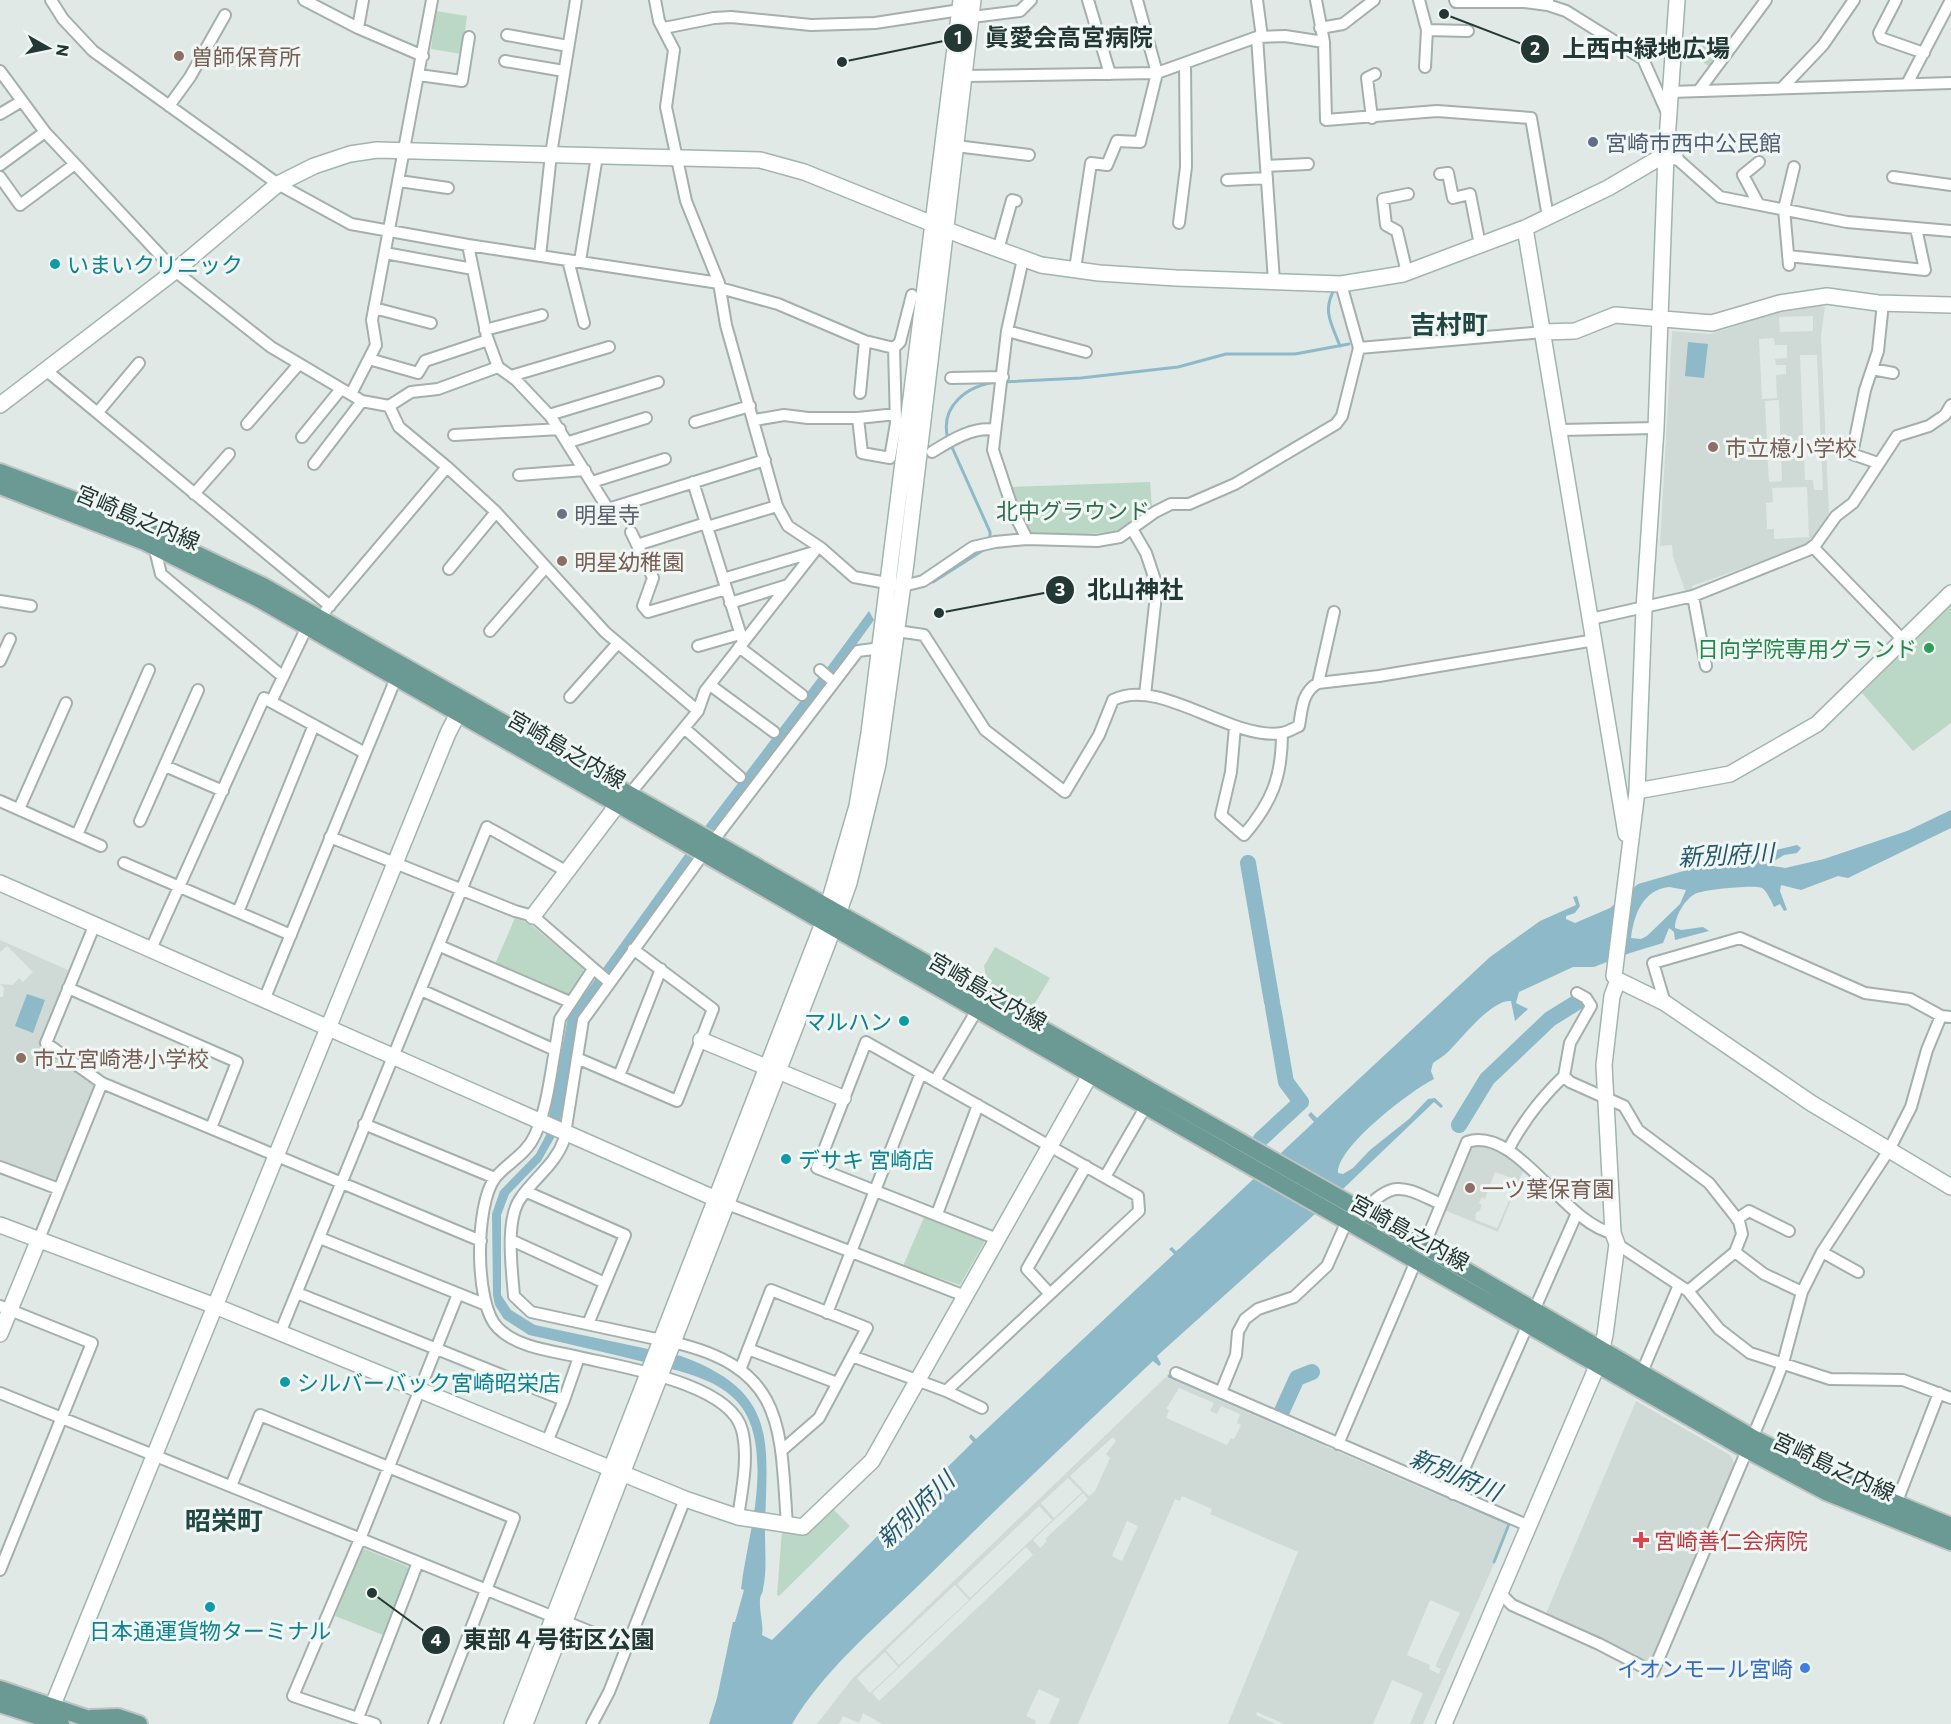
<svg xmlns="http://www.w3.org/2000/svg" width="1951" height="1724" viewBox="0 0 1951 1724" font-family="Commissioner,'Noto Sans JP',sans-serif">
<style>
.built{fill:#cfd9d5;fill-rule:evenodd}
.green{fill:#bbd8c6}
.water{fill:#8eb9c8;fill-rule:evenodd}
.lines{fill:none;stroke-linecap:round;stroke-linejoin:round}
.stream{stroke:#8eb9c8;stroke-width:3}
.river{stroke:#8eb9c8;stroke-width:16}
.street-casing{stroke:#a4b0ad;stroke-width:14}
.secondary-casing{stroke:#a1b4af;stroke-width:18}
.primary-casing{stroke:#bdc3c2;stroke-width:20}
.street{stroke:#fff;stroke-width:10}
.secondary{stroke:#fff;stroke-width:15}
.primary{stroke:#6a9a93;stroke-width:16}
.education-dot{fill:#8d6e63;stroke:#f0f6f4;stroke-width:2}
.service-dot{fill:#5c6f8a;stroke:#f0f6f4;stroke-width:2}
.culture-dot{fill:#0f9aa8;stroke:#f0f6f4;stroke-width:2}
.worship-dot{fill:#6b7280;stroke:#f0f6f4;stroke-width:2}
.leisure-dot{fill:#2e9e5b;stroke:#f0f6f4;stroke-width:2}
.health-dot{fill:#e0444e;stroke:#f0f6f4;stroke-width:2}
.shop-dot{fill:#3f7fe0;stroke:#f0f6f4;stroke-width:2}
.labels{text-anchor:middle;dominant-baseline:central;stroke-width:6;stroke-linejoin:round;paint-order:stroke}
.education-label{font-size:22px;fill:#785e54;stroke:#f0f6f4;text-anchor:start}
.service-label{font-size:22px;fill:#4e5e75;stroke:#f0f6f4;text-anchor:start}
.culture-label{font-size:22px;fill:#0d838f;stroke:#f0f6f4;text-anchor:start}
.park-label{font-size:22px;fill:#326a4e;stroke:#f0f6f4}
.worship-label{font-size:22px;fill:#5b616d;stroke:#f0f6f4;text-anchor:start}
.street-label{font-size:22px;fill:#233834;stroke:#f0f6f4}
.leisure-label{font-size:22px;fill:#27864d;stroke:#f0f6f4;text-anchor:end}
.health-label{font-size:22px;fill:#be3a42;stroke:#f0f6f4;text-anchor:start}
.shop-label{font-size:22px;fill:#366cbe;stroke:#f0f6f4;text-anchor:end}
.water-label{font-size:24px;font-style:italic;fill:#24586c;stroke:#f0f6f4}
.quarter-label{font-size:26px;font-weight:bold;fill:#214742;stroke:#f0f6f4}
.leader{fill:none;stroke:#233834;stroke-width:2}
.callout-dot{fill:#233834;stroke:#f0f6f4;stroke-width:2}
.mark-label{font-size:18px;text-anchor:middle;font-weight:bold;fill:#fff}
.callout-label{font-size:24px;text-anchor:middle;font-weight:bold;fill:#233834;stroke:#f0f6f4;stroke-width:6;stroke-linejoin:round;paint-order:stroke}
</style>
<rect width="100%" height="100%" fill="#e0e9e6"/>
<path class="built" d="M1820,306L1825,307L1821,336L1829,513L1810,544L1692,586L1693,590L1686,593L1673,557L1672,545L1660,546L1672,331L1710,334L1777,313ZM1813,316V331L1780,332L1779,317ZM1774,338L1775,345H1787V358L1775,359L1776,365H1786V374L1776,375L1777,398L1762,399L1759,339ZM1800,355H1817L1823,490H1814L1813,480H1805ZM1779,400L1782,481L1769,482L1767,451H1760V444L1767,443L1765,401ZM1807,487L1809,537L1774,539V529H1767L1766,503L1773,502L1772,488Z
M0,940L68,970L39,1045L94,1086L57,1178L52,1181L0,1161V997H3L4,988L0,984L13,985L19,978L23,982L33,972L7,946L0,952Z
M1473,1144L1502,1152L1523,1171L1498,1232L1444,1210ZM1495,1172L1514,1179L1517,1183L1497,1228L1476,1220L1475,1214L1480,1210L1482,1205L1479,1203L1482,1197L1485,1199Z
M1166,1377L1507,1525L1492,1563L1494,1564L1423,1724H1410L1423,1693L1392,1680L1373,1724H1284L1257,1712L1256,1715L1276,1724H1228L1298,1552L1210,1514L1212,1509L1182,1496L1180,1501L1175,1499L1078,1724H1049L1060,1699L1039,1689L1026,1716L1036,1721L1035,1724H882L863,1713L859,1723L843,1716L839,1724H817L852,1679ZM1179,1388L1214,1403L1210,1411L1217,1414L1221,1406L1240,1414L1237,1423L1241,1425L1234,1439L1231,1438L1227,1445L1166,1418L1169,1410L1166,1409ZM1113,1437L1116,1441L1106,1454L1110,1458L1095,1491L1089,1496L1070,1476ZM1068,1478L1082,1492L1054,1518L1041,1503ZM1083,1493L1088,1499L1045,1539L1047,1541L1040,1548L1033,1540ZM1039,1506L1052,1520L970,1598L957,1584ZM1127,1521L1138,1526L1122,1561L1112,1556ZM1026,1547L1033,1555L879,1701L872,1693ZM955,1585L969,1600L899,1665L886,1650ZM1430,1600L1460,1613L1437,1662L1436,1667L1441,1669L1439,1674L1429,1669L1430,1665L1407,1655ZM885,1652L898,1667L870,1693L857,1678Z
M1636,1401L1730,1455L1735,1464L1651,1666L1593,1635L1545,1616Z"/>
<path class="green" d="M436,11L467,16L462,54L431,49Z
M1691,32L1720,55L1711,68L1689,52Z
M1150,482L1152,508L1119,531L1065,536L1030,534L1021,521L1008,487Z
M1951,603V723L1913,751L1862,693Z
M515,918L529,923L583,968L584,975L570,994L565,995L495,964Z
M995,947L1050,978L1032,1008L987,983L984,966Z
M925,1215L984,1238V1243L960,1285L903,1266Z
M831,1507L850,1526L779,1596L777,1595L782,1530Z
M362,1548L407,1566L409,1569L383,1635L335,1616Z"/>
<path class="water" d="M1688,342L1708,344L1704,378L1685,376Z
M869,611L874,620L832,678L824,672Z
M822,673L831,680L578,1018L561,1117L554,1138L541,1161L509,1194L501,1215V1295L511,1310L535,1325L681,1356C782,1393 766,1444 765,1534C765,1552 767,1571 763,1589C763,1593 760,1595 760,1600C759,1613 764,1624 762,1635L772,1640L973,1442L969,1437L971,1434L976,1439L1174,1254L1169,1249L1172,1247L1176,1251L1180,1248L1314,1122L1308,1115L1311,1112L1317,1118L1490,957L1540,921L1576,905L1573,897L1577,896L1580,906L1575,913L1566,916V919L1575,923L1610,908L1638,884L1701,866L1742,850L1740,843L1744,842L1746,847L1757,845L1772,851L1797,845L1801,848L1797,853L1784,855L1771,863L1773,866L1785,868L1824,859L1907,831L1951,810V828L1848,878L1838,876L1801,890L1781,885L1780,891L1787,910L1784,911L1780,904L1774,907C1772,902 1766,890 1762,888C1754,884 1704,890 1697,893C1685,898 1675,916 1675,928L1681,930L1703,927L1709,931L1675,940L1674,932L1669,928L1663,943L1630,953L1594,967H1573L1519,992L1516,1003L1528,1009L1515,1021L1511,1001C1492,999 1462,1038 1449,1051C1444,1056 1438,1059 1433,1063L1431,1071L1434,1079C1412,1090 1337,1146 1338,1173L1343,1174L1353,1168L1370,1150L1409,1119L1428,1099L1435,1098L1443,1106L1441,1108L1434,1102L1345,1187L1157,1356L1161,1364L1159,1366L1153,1361C1074,1435 995,1510 918,1586C874,1629 824,1670 792,1724H709L717,1698L733,1622H735L744,1590L741,1589C745,1555 755,1520 757,1486C763,1391 719,1380 640,1361C603,1352 566,1343 529,1335L504,1319L495,1305L493,1295L492,1214L500,1191L536,1154L546,1135L568,1017L707,824ZM1669,887L1686,890L1680,904L1647,936L1641,939L1631,938C1634,914 1643,890 1669,887Z
M27,994L45,1000L33,1033L15,1026Z"/>
<g class="lines">
<path class="stream" d="M1334,290C1322,311 1332,325 1340,346
M1003,382L1081,378L1178,367L1226,354H1295L1349,344
M948,439C939,406 968,385 997,382
M951,445L990,532V541
M933,582L985,549
M1169,1376L1326,1444
M1345,1452L1509,1524L1494,1562"/>
<path class="river" d="M1248,863L1272,1002
M1459,1125L1487,1079L1550,1019L1579,1001
M1261,1139L1301,1102L1286,1082L1273,1007
M1281,1413L1297,1378L1312,1372"/>
<g class="street-casing">
<path id="street" d="M51,0L63,19L93,51L278,184L351,224L468,245L719,283
M304,0L358,28L423,56
M655,0L659,21L674,50L666,107L686,201L719,283L726,325L777,506L788,526L821,548L854,577L903,586L923,581L973,547L995,542L1027,539L1097,541L1120,537L1155,512L1171,504H1189L1235,484L1336,424L1342,416L1359,348L1341,284
M1088,0L1110,74
M1137,0L1157,73L1257,37L1285,36L1324,42
M1257,0L1262,37
M1316,0L1324,42L1326,120L1437,111L1531,118L1548,217
M1419,0L1427,30L1425,67
M1455,0L1456,2H1524L1548,5
M1548,0V5L1566,11L1643,59L1668,115
M1896,0L1879,33L1881,38L1924,53
M972,17L1020,11L1031,0
M358,28L363,0
M664,28L714,18L731,17L811,25L875,23L960,10
M1320,28L1343,24L1374,0
M1427,30L1468,31
M507,35L568,46
M1257,37L1274,281
M505,61L564,71
M0,71L45,132L175,271L271,347L362,401L389,406L411,392L438,389L498,367
M419,75L462,81L469,37
M964,76L1157,73L1140,142L1117,141L1107,165L1091,163L1075,269
M1907,84L1951,0
M1783,87L1823,45L1854,0
M1700,89L1766,0
M1670,92L1951,83
M169,106L190,77L225,15
M0,114L22,101
M1372,118L1367,78L1375,74
M956,146L1029,155
M1675,157L1720,197L1847,222L1951,231
M0,165L45,132
M1266,166L1308,164
M1440,174L1448,173L1453,198L1470,194L1480,245
M0,177L20,205L75,164
M1893,177L1951,185
M1227,180L1267,178
M399,181L448,188
M1758,203L1743,175L1759,162
M1179,223L1186,167L1185,64
M468,245L487,337L498,367L516,380L551,417L608,509L765,460
M998,250L1012,200L1016,201
M385,253L473,269
M540,256L551,154L576,0
M1788,256L1925,270L1916,228
M1023,259L1007,331L993,450L1014,513L1027,539
M568,260L584,323
M580,261L597,156
M1789,265L1784,209L1794,167
M1407,273L1397,231L1386,225L1383,199L1408,194
M720,288L778,304L865,341L894,348L900,342L912,295
M374,308L431,323
M485,330L542,315
M1007,331L1086,352
M1359,348L1544,332
M369,359L418,373L425,361L488,340
M1872,369L1893,373
M47,371L330,606
M511,376L609,347
M951,378L1003,377
M860,393L865,341
M351,394L376,345L372,320L432,0
M389,406L399,427L447,467L496,512L605,632L698,711
M98,412L139,363
M549,415L658,382
M858,418L862,453L890,458L896,423L894,348
M755,420L784,415L808,418H858L896,414
M695,422L750,406
M247,424L299,364
M1560,430L1656,428
M454,435L560,429
M302,437L341,389
M569,442L646,418
M932,452C950,441 973,426 995,430
M1878,463L1852,454L1865,390L1878,351L1883,303
M314,464L362,401
M519,475L585,470
M592,482L665,459
M693,482L743,642
M194,494L229,454
M707,527L777,506
M1132,529L1146,553L1157,586L1145,695
M631,532L653,578L643,606L648,612L726,589
M637,545L706,523
M154,546L161,574L282,676
M1813,547L1903,640
M449,569L496,512
M723,579L814,552
M1693,596L1706,666
M0,601L31,606
M730,603L788,585
M326,610L447,467
M1591,619L1693,596L1808,550L1816,544L1836,516L1853,503L1897,436L1929,426L1945,415L1951,405
M490,631L545,568
M897,631L924,635L985,730L1065,792L1099,735L1113,700C1160,676 1231,741 1282,733C1288,732 1294,728 1299,726C1302,709 1302,692 1318,683L1379,676L1595,640
M698,646L740,634
M739,647L802,695
M0,661L10,639
M820,670L834,682
M1318,683L1334,612
M710,685L774,732
M570,697L618,643
M271,702L307,627L312,623
M1235,727L1231,772L1221,815L1244,835C1272,802 1282,777 1282,733
M684,728L740,777
M165,766L223,791
M628,796L698,711L705,691L818,547
M0,801L101,846
M19,809L66,703
M140,821L198,690
M77,835L149,670
M330,837L515,911L533,916L609,982
M124,863L291,935
M238,912L314,725
M95,924L46,1043L102,1083L481,1241
M440,946L570,1002
M151,949L264,698L365,753
M68,988L237,1062L211,1128
M421,990L555,1050L560,1019L593,969
M264,1000L396,678
M1665,1003L1653,963L1740,938L1865,993L1910,999L1941,1016L1951,1017
M555,1050C550,1078 547,1108 535,1135C526,1155 508,1162 495,1178C475,1204 474,1305 498,1328C518,1348 553,1351 579,1357
M579,1059L677,1101L713,1009L633,949
M619,1076L661,969
M1564,1076L1570,1043L1591,1006L1586,998L1577,993
M935,1081L977,1010
M364,1124L495,1178
M1508,1150C1523,1121 1541,1098 1564,1076L1570,1082L1624,1106L1638,1130L1709,1183L1739,1221L1742,1234L1735,1252L1688,1291
M0,1167L59,1189
M1105,1177L1146,1106
M527,1192L625,1235L588,1324
M725,1203L965,1296
M1362,1212C1395,1178 1403,1187 1441,1204
M937,1214L978,1105
M1737,1219L1749,1211L1789,1231
M320,1238L484,1304
M39,1239L102,1083
M511,1240L605,1283
M1617,1244L1688,1291L1719,1329L1750,1353L1830,1379L1903,1380L1951,1398
M1424,1246L1467,1142C1517,1125 1564,1224 1613,1233
M1735,1252L1764,1274L1802,1292
M1822,1252L1858,1272
M297,1293L564,1400L579,1357C621,1367 730,1383 742,1430C749,1457 742,1490 738,1517
M1050,1294L1027,1269L1086,1166
M0,1306L92,1343L0,1570
M827,1313L921,1073
M280,1333L487,827L566,871
M661,1340L531,1312L514,1296C512,1270 505,1221 520,1199C534,1178 555,1165 564,1140L583,1020L704,853L858,651L881,648
M672,1342C786,1368 780,1427 787,1525
M748,1349L837,1383
M852,1356L946,1391L1139,1211L1138,1196L866,1042L817,1168L997,1239
M740,1370L771,1290L867,1328L819,1418L781,1451
M1642,1372L1679,1285
M1176,1373L1529,1526
M946,1391L982,1408
M1221,1392L1236,1355L1238,1332L1245,1319L1258,1309L1294,1297L1327,1266L1347,1221
M0,1393L628,1647
M547,1442L564,1400
M1338,1444L1416,1261
M231,1486L260,1415L514,1518L434,1724
M1453,1494L1577,1213
M1896,1504L1939,1393
M1500,1593L1512,1605L1599,1644L1653,1672L1773,1389L1783,1363L1802,1292L1822,1252L1889,1150L1911,1107L1927,1050L1941,1016
M358,1718L418,1562
M375,1724L293,1696L360,1539L458,1294
M592,1724L609,1692L685,1499"/>
</g>
<g class="secondary-casing">
<path id="secondary" d="M1525,228L1626,834
M1544,332L1575,331L1615,315L1712,323L1780,303L1827,296L1878,303L1951,305
M0,405L175,271L278,184L314,166L350,154L377,150L760,160L804,172L965,237L1041,265L1099,273L1176,278L1341,284L1403,274L1525,228L1608,188L1666,154L1675,157
M1637,791L1730,774L1817,724L1951,593
M0,883L723,1202
M533,916L618,804
M1618,980L1665,1003L1811,1103L1951,1187
M701,1040L766,1067
M778,1071L843,1098
M0,1225L215,1306L685,1499L738,1517L803,1527L872,1461L1090,1075
M0,1334L39,1239
M48,1717L448,733L463,704
M512,1724L823,923L857,806L869,733L961,0
M525,1724L827,945L849,883L878,764L906,563L973,0
M1444,1724L1598,1364L1605,1335L1617,1244L1613,1233L1604,1065L1612,996L1618,980L1614,976L1637,791L1644,609L1656,428L1666,154L1677,0"/>
</g>
<g class="primary-casing">
<path id="primary" d="M0,472L117,516L263,586L1424,1246L1753,1438L1830,1476L1951,1526
M0,486L145,542L257,598L1747,1450L1826,1492L1951,1542
M0,1689L104,1724
M0,1704L61,1724
M91,1718L118,1717L139,1724"/>
</g>
<use href="#street" class="street"/>
<use href="#secondary" class="secondary"/>
<use href="#primary" class="primary"/>
</g>
<g class="education-dot">
<circle cx="179" cy="56" r="6"/>
<circle cx="1713" cy="447" r="6"/>
<circle cx="562" cy="561" r="6"/>
<circle cx="21" cy="1058" r="6"/>
<circle cx="1470" cy="1188" r="6"/>
</g>
<circle class="service-dot" cx="1593" cy="142" r="6"/>
<g class="culture-dot">
<circle cx="55" cy="264" r="6"/>
<circle cx="904" cy="1021" r="6"/>
<circle cx="786" cy="1159" r="6"/>
<circle cx="285" cy="1382" r="6"/>
<circle cx="210" cy="1607" r="6"/>
</g>
<circle class="worship-dot" cx="562" cy="514" r="6"/>
<circle class="leisure-dot" cx="1929" cy="648" r="6"/>
<path class="health-dot" d="M1638 1531h6v6h6v6h-6v6h-6v-6h-6v-6h6z"/>
<circle class="shop-dot" cx="1805" cy="1668" r="6"/>
<g class="labels">
<g class="education-label">
<text x="191" y="56">曽師保育所</text>
<text x="1725" y="447">市立檍小学校</text>
<text x="574" y="561">明星幼稚園</text>
<text x="33" y="1058">市立宮崎港小学校</text>
<text x="1482" y="1188">一ツ葉保育園</text>
</g>
<g class="service-label">
<text x="1605" y="142">宮崎市西中公民館</text>
</g>
<g class="culture-label">
<text x="67" y="264">いまいクリニック</text>
<text x="892" y="1021" text-anchor="end">マルハン</text>
<text x="798" y="1159">デサキ 宮崎店</text>
<text x="297" y="1382">シルバーバック宮崎昭栄店</text>
<text x="210" y="1630" text-anchor="middle">日本通運貨物ターミナル</text>
</g>
<g class="park-label">
<text x="1073" y="510">北中グラウンド</text>
</g>
<g class="worship-label">
<text x="574" y="514">明星寺</text>
</g>
<g class="street-label">
<text transform="translate(138 517) rotate(23)">宮崎島之内線</text>
<text transform="translate(567 749) rotate(30)">宮崎島之内線</text>
<text transform="translate(988 991) rotate(30)">宮崎島之内線</text>
<text transform="translate(1410 1232) rotate(29)">宮崎島之内線</text>
<text transform="translate(1834 1466) rotate(25)">宮崎島之内線</text>
</g>
<g class="leisure-label">
<text x="1917" y="648">日向学院専用グランド</text>
</g>
<g class="health-label">
<text x="1654" y="1540">宮崎善仁会病院</text>
</g>
<g class="shop-label">
<text x="1793" y="1668">イオンモール宮崎</text>
</g>
<g class="water-label">
<text transform="translate(1726 854) rotate(-3)">新別府川</text>
<text transform="translate(1456 1474) rotate(23)">新別府川</text>
<text transform="translate(915 1509) rotate(-44)">新別府川</text>
</g>
<g class="quarter-label">
<text x="1449" y="323">吉村町</text>
<text x="224" y="1519">昭栄町</text>
</g>
</g>
<path class="leader" d="M842 62L958 38M1444 14L1535 49M939 613L1060 590M372 1593L436 1640"/>
<g class="callout-dot">
<circle cx="842" cy="62" r="6"/>
<circle cx="1444" cy="14" r="6"/>
<circle cx="939" cy="613" r="6"/>
<circle cx="372" cy="1593" r="6"/>
<circle cx="958" cy="38" r="15"/>
<circle cx="1535" cy="49" r="15"/>
<circle cx="1060" cy="590" r="15"/>
<circle cx="436" cy="1640" r="15"/>
</g>
<g class="mark-label">
<text x="958" y="44">1</text>
<text x="1535" y="55">2</text>
<text x="1060" y="596">3</text>
<text x="436" y="1646">4</text>
</g>
<g class="callout-label">
<text x="1069" y="46">眞愛会高宮病院</text>
<text x="1646" y="57">上西中緑地広場</text>
<text x="1135" y="598">北山神社</text>
<text x="559" y="1648">東部４号街区公園</text>
</g>
<g transform="translate(48 48) rotate(99)" stroke="#f0f6f4" stroke-width="4.5" paint-order="stroke">
<path d="M0-4.5L10 22L0 15L-10 22Z" fill="#233834"/>
<text y="-9" font-size="16" font-weight="bold" text-anchor="middle" fill="#233834">N</text>
</g>
</svg>
